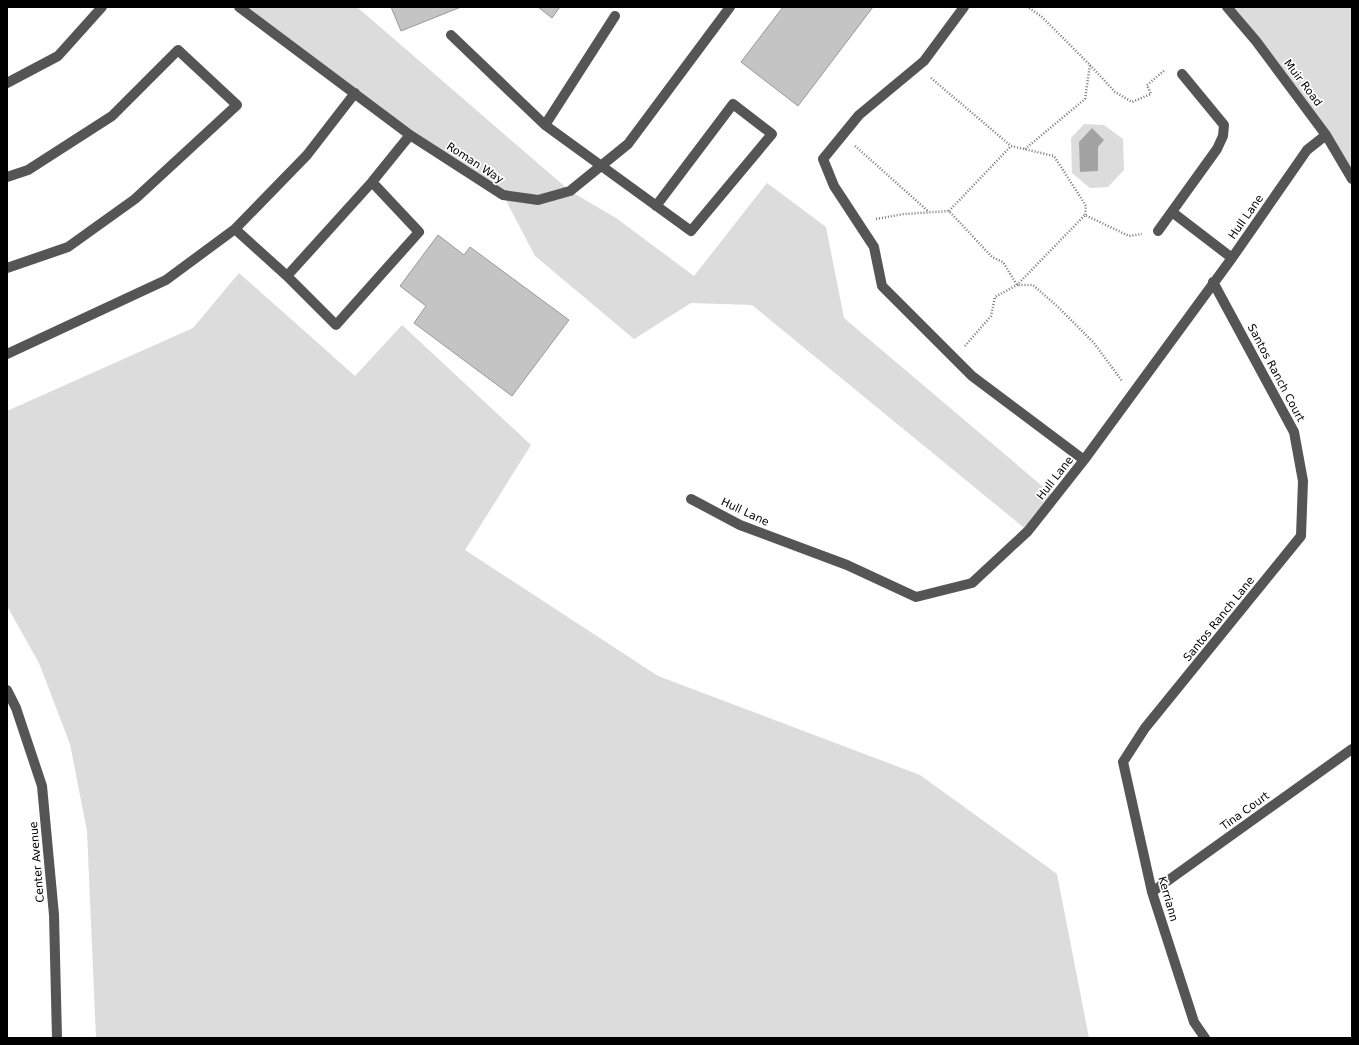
<svg xmlns="http://www.w3.org/2000/svg" width="1359" height="1045" viewBox="0 0 1359 1045" font-family="'DejaVu Sans',sans-serif">
<style>
.green{fill:#dcdcdc}
.water{fill:#a3a3a3}
.building{fill:#c4c4c4;stroke:#999}
.lines{fill:none;stroke-linecap:round;stroke-linejoin:round}
.path{stroke:#777;stroke-width:2.5;stroke-dasharray:1 2;stroke-linecap:butt}
.minor{stroke:#555;stroke-width:10}
.labels{text-anchor:middle;dominant-baseline:central;stroke-width:3.5;stroke-linejoin:round;paint-order:stroke}
.street-label{font-size:11px;fill:#000;stroke:#fff}
</style>
<rect width="100%" height="100%" fill="#fff"/>
<path class="green" d="M239,7H357L570,191L616,218L694,276L767,183L826,227L844,318L1055,497L1028,531L752,305L691,303L634,339L535,256L503,195Z
M1227,7H1352V179Z
M1084,124L1104,125L1123,139L1124,170L1108,187L1090,188L1072,173L1071,138Z
M239,273L355,376L402,325L531,445L465,550L658,676L920,775L1057,874L1089,1038H96L87,831L70,744L39,663L7,606V411L193,328Z"/>
<path class="water" d="M1092,128L1104,140L1098,147V171L1080,172L1079,142Z"/>
<path class="building" d="M391,7H461L401,31Z
M538,7H560L552,18Z
M783,7H873L798,106L741,62Z
M438,235L464,255L470,247L569,320L512,396L414,323L426,306L400,286Z"/>
<g class="lines">
<path class="path" d="M1090,65L1115,92L1132,102L1151,94L1147,85L1165,70
M931,78L1011,146
M855,146L929,212
M1025,149L1085,99L1090,65L1042,17L1028,7
M949,211L1011,146L1054,156L1086,206L1085,215
M876,219L904,214L949,211L992,257L1003,262L1017,285H1033L1057,306L1094,343L1122,381
M965,346L991,316L995,297L1017,285L1085,215L1129,236L1142,234"/>
<path class="minor" d="M239,7L410,135L503,195L538,200L570,191L628,144L730,7
M964,7L924,61L859,115L823,159L834,186L874,247L882,286L972,376L1084,460
M1227,7L1256,41L1326,135L1352,179
M451,35L545,125L691,231L772,134L733,104L656,206
M7,83L58,56L102,7
M545,125L615,16
M7,177L28,170L112,116L178,50L237,105L135,199L68,247L7,268
M1172,212L1232,258
M235,229L307,155L355,93
M1158,231L1217,149L1223,136L1224,125L1182,74
M287,276L336,325L419,232L372,182
M7,354L166,280L235,229L287,276L372,182L410,135
M691,499L740,525L847,565L916,597L972,583L1028,531L1084,460L1232,258L1307,150L1326,135
M7,690L16,708L42,786L54,915L57,1038
M1152,892L1352,749
M1205,1038L1194,1022L1152,892L1123,762L1145,728L1301,536L1303,481L1294,432L1213,282"/>
</g>
<g class="labels">
<g class="street-label">
<text transform="translate(1303 83) rotate(53)">Muir Road</text>
<text transform="translate(475 163) rotate(33)">Roman Way</text>
<text transform="translate(1246 217) rotate(-55)">Hull Lane</text>
<text transform="translate(1276 373) rotate(62)">Santos Ranch Court</text>
<text transform="translate(1055 478) rotate(-52)">Hull Lane</text>
<text transform="translate(745 512) rotate(25)">Hull Lane</text>
<text transform="translate(1219 619) rotate(-51)">Santos Ranch Lane</text>
<text transform="translate(1245 811) rotate(-36)">Tina Court</text>
<text transform="translate(37 862) rotate(-95)">Center Avenue</text>
<text transform="translate(1168 899) rotate(74)">Kerriann</text>
</g>
</g>
<rect width="1359" height="1045" fill="none" stroke="#000000" stroke-width="16"/>
</svg>
